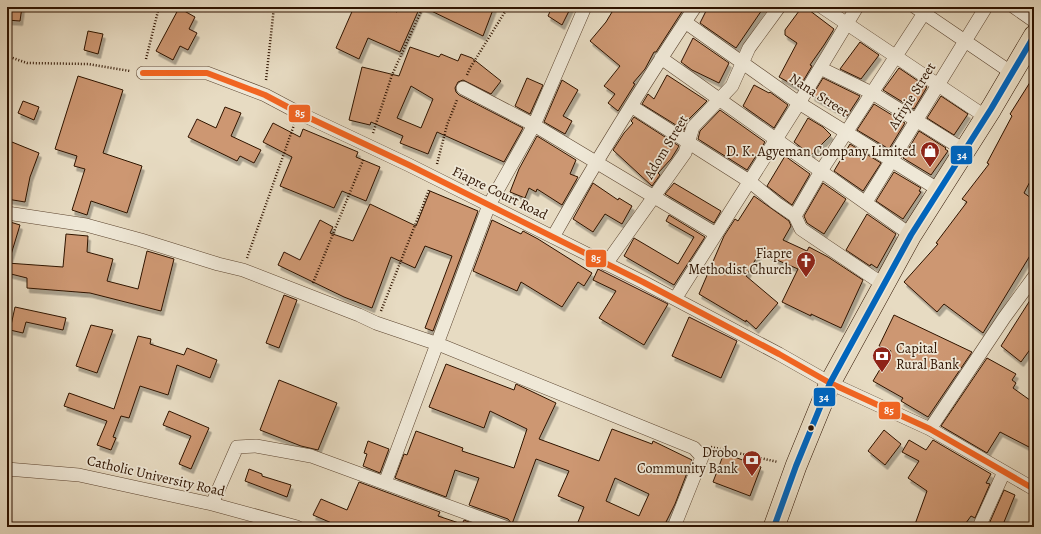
<svg xmlns="http://www.w3.org/2000/svg" width="1041" height="534" viewBox="0 0 1041 534" font-family="Alegreya,serif">
<style>
.building{fill:#cd9772;stroke:#2e1300;fill-rule:evenodd;filter:url(#shadow)}
.lines{fill:none;stroke-linecap:round;stroke-linejoin:round}
.minor-casing{stroke:#5c4530;stroke-width:14}
.primary-casing{stroke:#2e1300;stroke-width:22}
.path{stroke:#2e1300;stroke-width:2.5;stroke-dasharray:1 2;stroke-linecap:butt}
.minor{stroke:#efe8d7;stroke-width:13}
.primary{stroke:#e7dbc2;stroke-width:21}
.bus-1-casing{stroke:#efe8d7;stroke-width:9}
.bus-2-casing{stroke:#efe8d7;stroke-width:9}
.bus-1{stroke:#f26522;stroke-width:6}
.bus-2{stroke:#0065bd;stroke-width:6}
.bus-dot{fill:#2e1300;stroke:#efe8d7;stroke-width:1.5}
.labels{text-anchor:middle;dominant-baseline:central;stroke-width:3.5;stroke-linejoin:round;paint-order:stroke}
.street-label{font-size:14px;fill:#2e1300;stroke:#efe8d7}
.poi-label{font-size:14px;fill:#2e1300;stroke:#efe8d7;text-anchor:end}
.line-badge{stroke:#efe8d7;stroke-width:1.5}
.badge-label{font-size:11px;text-anchor:middle;font-weight:bold;fill:#fff}
</style>
<defs>
<filter id="shadow"><feDropShadow dx="2.5" dy="4.5" stdDeviation="0" flood-color="#0004"/></filter>
</defs>
<rect width="100%" height="100%" fill="#e7dbc2"/>
<filter id="stains"><feTurbulence type="fractalNoise" baseFrequency=".005" numOctaves="4"/><feColorMatrix values="0 0 0 0 .2 0 0 0 0 .09 0 0 0 0 .02 0 0 0 .5 -.17"/></filter>
<radialGradient id="worn" r=".72"><stop offset=".6" stop-color="#630" stop-opacity="0"/><stop offset="1" stop-color="#630" stop-opacity=".3"/></radialGradient>
<path class="building" d="M9,7H22L20,21L7,20Z
M354,7H384L397,12L399,7H420L400,52L368,38L359,59L336,48Z
M423,7H494L483,36Z
M552,7H571L562,25L548,16Z
M615,7H685L656,52H654L645,69L633,83L635,84L618,111L608,103L615,94L604,86L620,66L590,41L606,22Z
M708,7H764L736,48L700,23Z
M802,7H805L834,29L824,45L810,65L812,66L799,88L779,77L797,43L785,35V30Z
M179,8L195,17L189,29L197,33L188,50L180,46L173,60L156,51Z
M88,31L103,34L98,54L84,50Z
M693,38L729,63L719,83L692,70L681,62Z
M860,42L879,55L861,79L840,69Z
M410,47L439,57L441,54L458,61L461,54L472,58L501,81L491,94L463,80L458,82L455,88L456,92L459,95L523,128L504,162L437,132L428,154L400,143L403,136L371,122L370,125L349,120L362,67L399,76ZM411,86L433,99L421,128L397,118Z
M899,68L927,87L914,109L883,90Z
M667,75L707,101L687,121L684,130L642,104L648,94L654,99Z
M78,76L123,90L103,153L142,166L127,213L91,201L87,215L72,210L85,169L74,166L77,156L55,149Z
M1034,76V174L1024,193L1034,200V249L983,333L944,304L937,312L904,282L938,244L936,243L967,202L962,199L989,164L987,163L1012,116L1010,114Z
M527,78L543,85L530,114L515,106Z
M823,78L860,96L847,116L812,96Z
M562,80L578,90L563,116L572,121L565,134L544,122Z
M754,85L769,93L770,92L788,105L774,128L743,106Z
M941,96L968,114L954,135L927,118Z
M23,101L39,107L34,120L18,113Z
M874,104L905,123L889,149L857,130Z
M225,107L241,113L231,136L261,150L254,163L240,156L237,161L188,137L197,119L216,128Z
M720,110L765,142L747,170L698,139L700,131Z
M634,117L679,146L671,159L658,173L660,175L652,186L613,150L624,133L633,123L631,121Z
M808,118L823,127L831,135L811,155L794,142Z
M273,123L300,137L303,129L358,152L356,157L380,167L366,201L342,191L334,208L280,186L292,157L263,142Z
M919,131L946,148L945,149L948,151L931,175L903,158Z
M537,136L576,160L570,174L578,177L562,205L537,189L536,192L529,188L525,198L510,192L519,169Z
M7,140L39,153L30,177L25,202L7,199Z
M850,144L881,163L863,191L834,171Z
M785,156L810,174L792,205L767,186Z
M894,172L921,188L919,191L921,192L903,219L876,201Z
M593,183L618,200L619,198L632,206L622,224L605,214L593,232L573,219Z
M674,183L721,211L714,223L665,194Z
M823,183L846,199L824,234L807,223L804,216Z
M430,191L478,211L433,331L425,328L452,256L425,246L415,268L391,257L372,308L344,297L278,265L284,252L300,260L320,220L333,227L330,233L353,241L370,204L416,226Z
M754,196L789,221L791,226L783,240L807,251L809,247L828,257L863,280L841,328L811,314V316L782,302L798,269L777,260L761,250L746,276L778,303L756,329L746,320V322L699,294L724,236L735,219L738,221Z
M867,214L896,234L877,268L871,264L870,266L846,250Z
M669,215L705,237L674,285L624,256L634,238L678,264L694,237L666,221Z
M492,220L521,234L523,231L538,239L592,273L584,286L578,282L562,307L521,282L517,291L473,271Z
M7,221L20,225L10,258H7Z
M66,234L88,236L87,252L113,259L107,281L138,289L147,251L174,259L161,311L90,293L27,288V278L7,273V263L63,267Z
M598,269L668,304L644,345L599,318L616,291L593,280Z
M1034,294V344L1021,362L1001,346Z
M284,295L297,300L279,348L266,343Z
M15,307L66,318L63,330L26,322L23,333L10,330Z
M894,315L972,352L928,417L901,401L903,398L873,381L891,351L879,346Z
M689,317L737,341L721,378L672,356Z
M91,325L113,330L97,373L76,366Z
M138,336L151,339L150,344L184,355L187,348L217,360L210,378L177,365L168,395L140,386L129,418L121,416L113,437L116,438L111,450L97,445L107,421L64,406L69,393L114,409Z
M987,358L1016,374L1012,380L1016,383L1013,388L1034,403V438L1029,447L1000,432L987,453L941,426Z
M446,364L514,390L516,384L556,403L539,439L599,461L612,429L652,444L653,441L692,460L675,504L664,526L666,527H576L584,507L558,496L569,471L536,459L512,524L508,519L469,505L479,478L455,470L446,497L395,478L404,454L407,455L416,431L463,448L462,451L514,468L527,429L490,411L484,428L429,407ZM615,478L649,494L639,516L606,501Z
M279,380L337,403L318,450L301,446L260,430Z
M169,411L209,428L191,469L179,464L191,436L163,425Z
M884,430L901,444L885,465L868,451Z
M909,440L926,450L933,440L991,474L986,483L990,484L975,518L971,516L963,527H914L927,491L908,478L919,461L902,452Z
M368,441L389,449L380,473L363,466L367,454L364,453Z
M724,453L761,467L750,496L713,482Z
M249,469L262,474V476L291,485L287,497L245,481Z
M359,482L440,512L438,516L462,524L464,520L482,527H341L313,515L321,499L347,510Z
M1004,490L1015,495L1002,527H997L989,524Z"/>
<g class="lines">
<g class="minor-casing">
<path id="minor" d="M822,7L986,117
M915,7L1012,73
M1014,7L1034,21
M685,22L799,103L939,190
M661,58L911,235
M820,68L874,94L964,150
M143,73H207L265,95L299,113L409,165L643,282L779,354L830,383L930,429L1034,489
M463,88L534,125L716,234
M631,106L749,181L776,203L795,216L801,229L884,285
M866,202L986,7
M7,213L86,225L141,240L218,264L243,270L359,315L376,323L438,344L694,448L702,457L674,527
M795,216L821,171L928,7
M553,237C597,159 645,82 695,7
M606,264L685,153L693,127L732,86L749,48L779,7
M675,299L799,103L857,7
M930,429L1004,318L1034,277
M7,469L79,475L212,504L297,527
M385,483L489,205L534,125L585,7
M212,504L237,447L256,446L311,456L505,527
M979,527L1004,472"/>
</g>
<g class="primary-casing">
<path id="primary" d="M774,527L796,466L830,383L911,235L991,109L1034,36"/>
</g>
<path class="path" d="M7,56L27,63L88,64L130,71
M146,59L159,7
M467,75L470,68L508,7
M266,80L274,7
M373,133L392,75L423,7
M437,164L447,125L457,100
M247,258L294,125
M313,283L364,158
M381,311L429,190
M711,447L778,462"/>
<use href="#minor" class="minor"/>
<use href="#primary" class="primary"/>
<g class="bus-1-casing">
<path id="bus-1" d="M143,73H207L265,95L299,113L409,165L643,282L779,354L830,383L930,429L1034,489"/>
</g>
<g class="bus-2-casing">
<path id="bus-2" d="M774,527L796,466L830,383L911,235L991,109L1034,36"/>
</g>
<use href="#bus-1" class="bus-1"/>
<use href="#bus-2" class="bus-2"/>
</g>
<defs>
<g id="shop-pin" transform="scale(1)"><path d="M0 17L-7.5 6A9.5 9.5 0 1 1 7.5 6Z" fill="#8f2418" stroke="#efe8d7"/><path d="M-5-2.5h2.3a2.7 3.5 0 0 1 5.4 0H5L5.5 6h-11ZM-1.5-2.5h3a1.5 2.3 0 0 0-3 0Z" fill="#fff"/></g>
<g id="church-pin" transform="scale(1)"><path d="M0 17L-7.5 6A9.5 9.5 0 1 1 7.5 6Z" fill="#8f2418" stroke="#efe8d7"/><path d="M-1.2-6h2.4v3.5h3.3v2.4h-3.3V6h-2.4V-.1h-3.3v-2.4h3.3Z" fill="#fff"/></g>
<g id="bank-pin" transform="scale(1)"><path d="M0 17L-7.5 6A9.5 9.5 0 1 1 7.5 6Z" fill="#8f2418" stroke="#efe8d7"/><path d="M-6-4H6V4H-6ZM0-2.3a2.3 2.3 0 1 0 0 4.6a2.3 2.3 0 1 0 0-4.6Z" fill="#fff"/></g>
</defs>
<g fill-rule="evenodd">
<use href="#shop-pin" x="930" y="151"/>
<use href="#church-pin" x="806" y="261"/>
<use href="#bank-pin" x="882" y="356"/>
<use href="#bank-pin" x="752" y="460"/>
</g>
<circle class="bus-dot" cx="811" cy="428" r="3.5"/>
<g class="labels">
<g class="street-label">
<text transform="translate(819 95) rotate(33)">Nana Street</text>
<text transform="translate(912 96) rotate(-58)">Afriyie Street</text>
<text transform="translate(666 147) rotate(-59)">Adom Street</text>
<text transform="translate(500 193) rotate(26)">Fiapre Court Road</text>
<text transform="translate(156 476) rotate(13)">Catholic University Road</text>
</g>
<g class="poi-label">
<text x="916" y="151">D. K. Agyeman Company Limited</text>
<text x="792" y="253">Fiapre<tspan x="792" dy="16">Methodist Church</tspan></text>
<text x="896" y="348" text-anchor="start">Capital<tspan x="896" dy="16">Rural Bank</tspan></text>
<text x="738" y="452">Drobo<tspan x="738" dy="16">Community Bank</tspan></text>
</g>
</g>
<g class="line-badge">
<rect x="288" y="104" width="23" height="19" rx="4" fill="#f26522"/>
<rect x="950" y="145" width="23" height="20" rx="4" fill="#0065bd"/>
<rect x="585" y="249" width="22" height="19" rx="4" fill="#f26522"/>
<rect x="813" y="387" width="23" height="20" rx="4" fill="#0065bd"/>
<rect x="878" y="401" width="23" height="19" rx="4" fill="#f26522"/>
</g>
<g class="badge-label">
<text x="300" y="117">85</text>
<text x="962" y="159">34</text>
<text x="596" y="262">85</text>
<text x="824" y="401">34</text>
<text x="889" y="414">85</text>
</g>
<rect width="1041" height="534" fill="none" stroke="#e7dbc2" stroke-width="24"/>
<rect x="8" y="8" width="1025" height="518" fill="none" stroke="#2e1300" stroke-width="2"/>
<rect x="12" y="12" width="1017" height="510" fill="none" stroke="#2e1300"/>
<rect width="100%" height="100%" filter="url(#stains)"/>
<rect width="100%" height="100%" fill="url(#worn)"/>
</svg>
